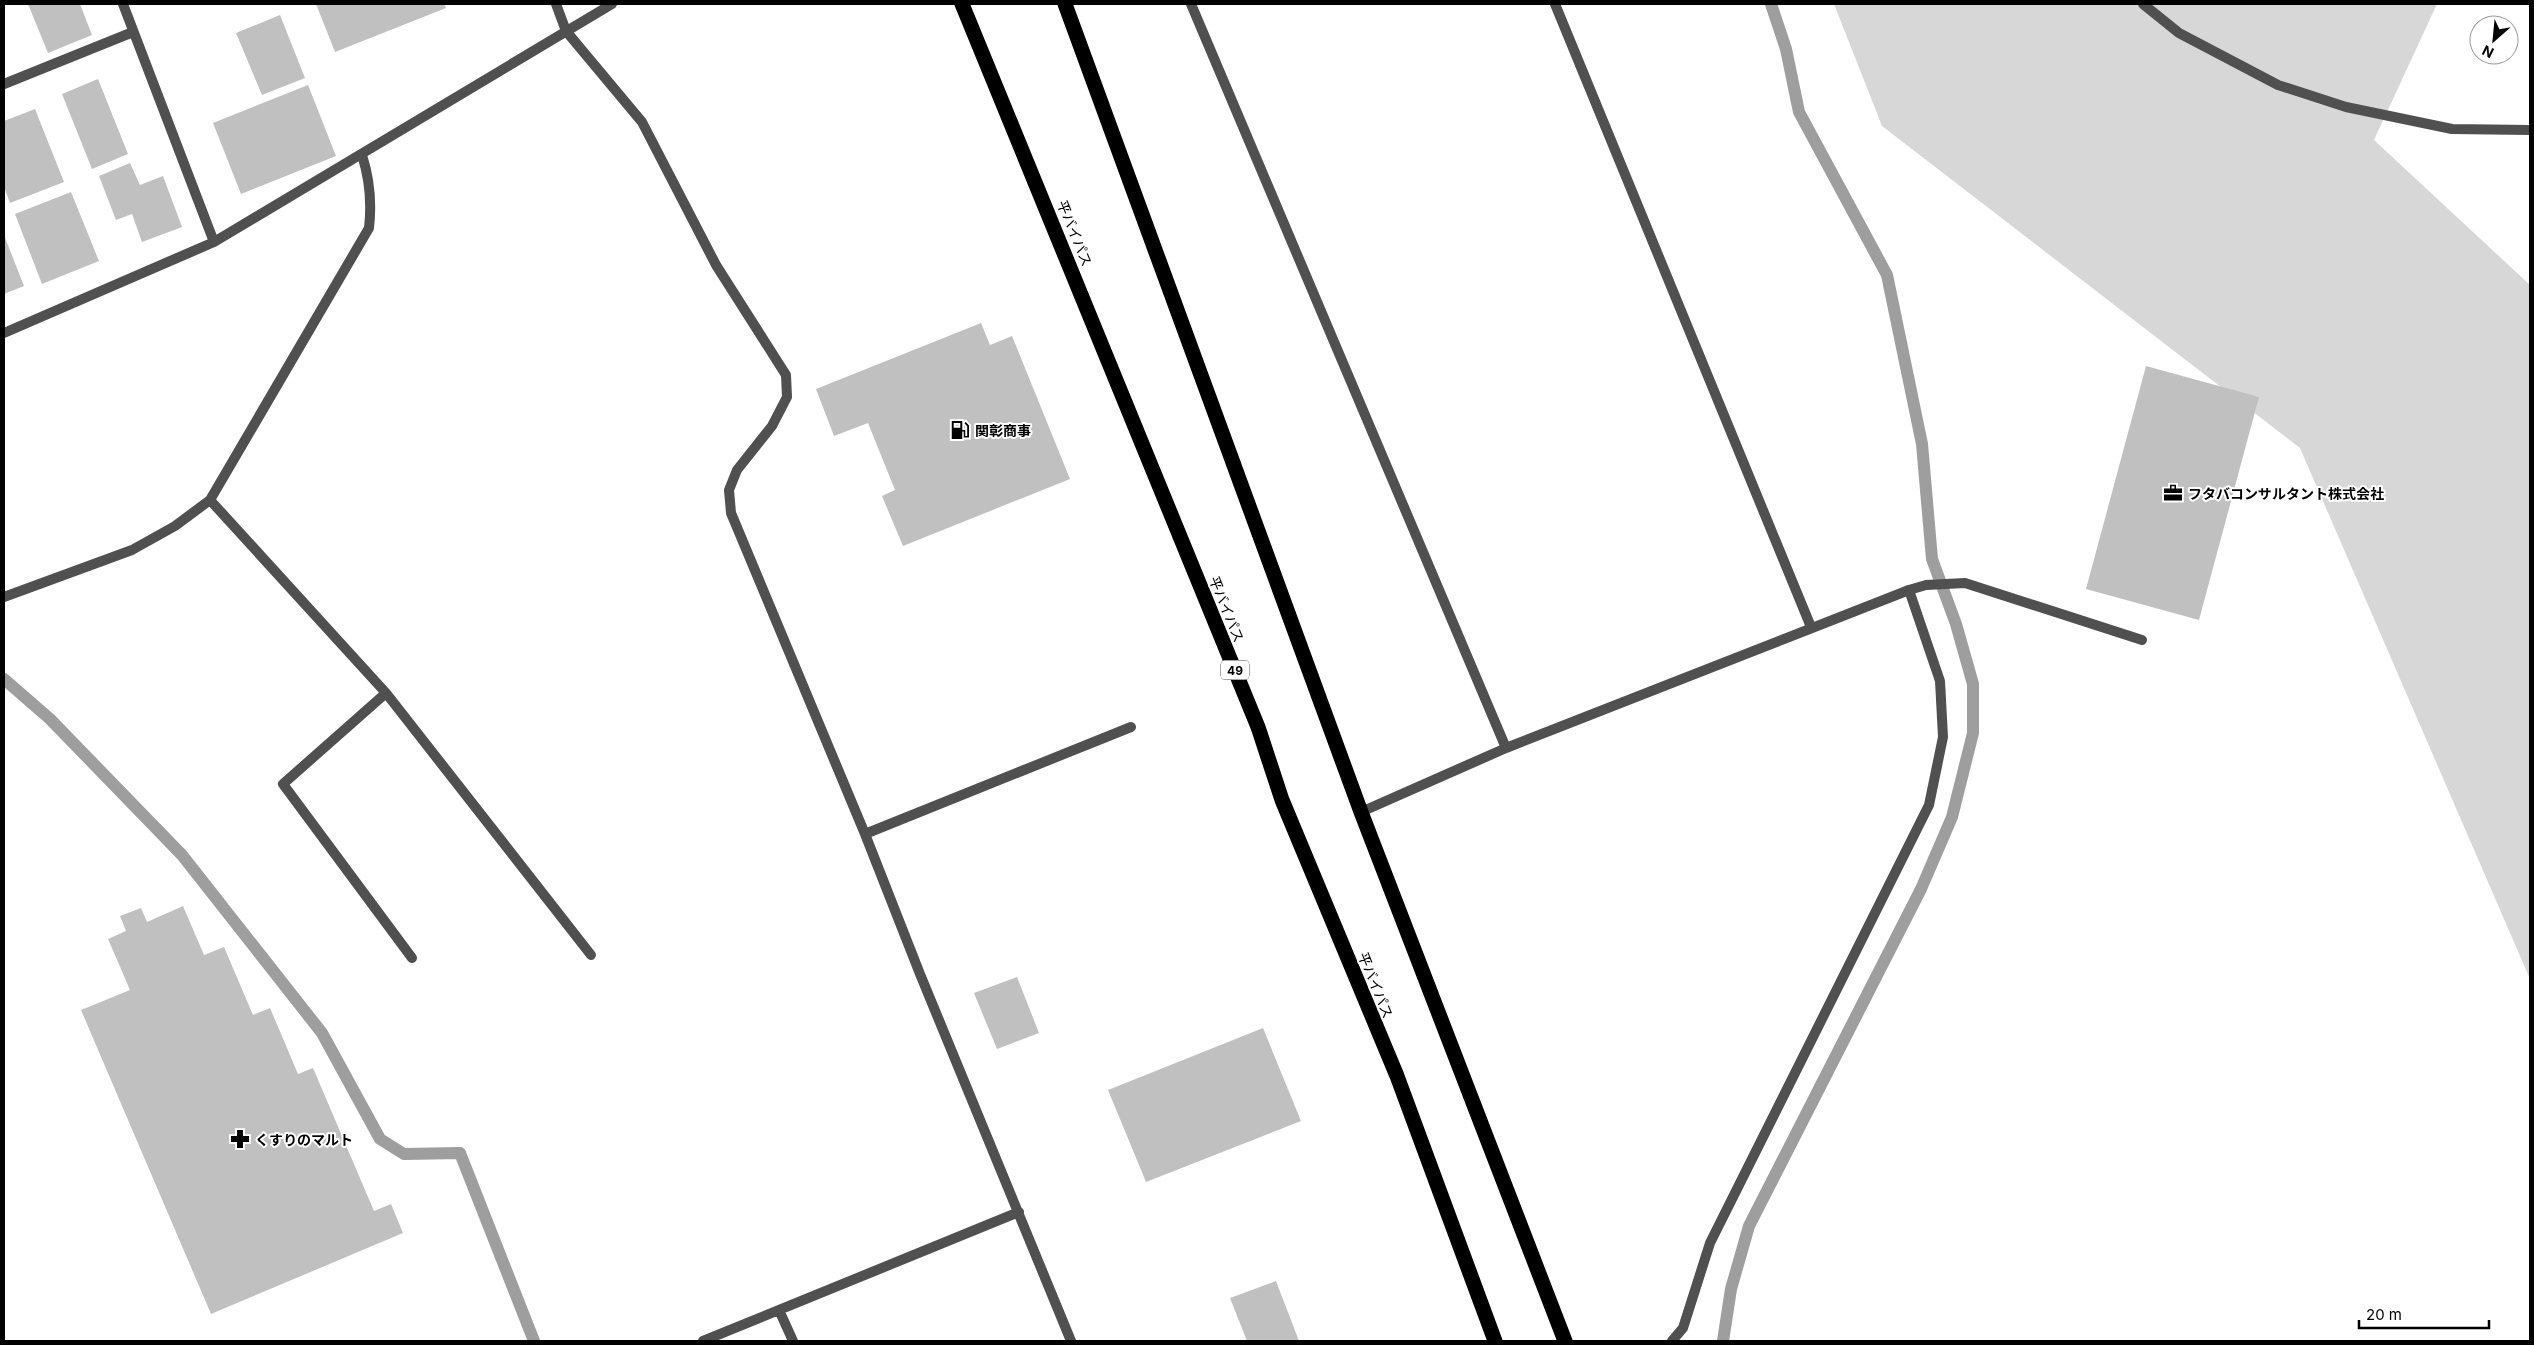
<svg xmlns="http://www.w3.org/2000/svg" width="2534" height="1345" viewBox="0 0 2534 1345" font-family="Inter,'Noto Sans JP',sans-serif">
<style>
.green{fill:#d7d7d7}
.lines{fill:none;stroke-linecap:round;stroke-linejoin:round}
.stream{stroke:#9e9e9e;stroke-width:12}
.building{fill:#c0c0c0}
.lane{stroke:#505050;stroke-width:10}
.street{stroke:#505050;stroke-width:10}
.highway{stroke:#000;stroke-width:15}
.labels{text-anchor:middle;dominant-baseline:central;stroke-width:4;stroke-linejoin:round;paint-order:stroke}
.shield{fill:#fff;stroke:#4c4c4c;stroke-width:1}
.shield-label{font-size:12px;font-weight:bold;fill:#000}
.street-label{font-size:14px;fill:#000;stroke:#fff}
.poi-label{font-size:14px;font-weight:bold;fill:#000;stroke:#fff;text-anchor:start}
</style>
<rect width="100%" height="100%" fill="#fff"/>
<path class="green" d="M1834,4H2437L2374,140L2530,285V979L2300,448L1882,126Z"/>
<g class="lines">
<path class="stream" d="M4,679L50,719L182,855L322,1033L380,1139L404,1154L460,1153L534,1341
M1723,1341L1731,1289L1749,1226L1921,889L1952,817L1973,733V684L1956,624L1932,559L1922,444L1887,275L1799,112L1786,49L1771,4"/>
</g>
<path class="building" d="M28,4H80L92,35L48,53Z
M316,4H444L446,8L335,52Z
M280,15L305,78L262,95L236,33Z
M98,79L128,154L92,169L62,94Z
M308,85L336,156L241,194L213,123Z
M35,109L64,182L10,203L4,187V121Z
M130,163L140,185L163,176L182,227L142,242L132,214L116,220L99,176Z
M71,192L99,261L42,284L15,214Z
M4,235L24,286L4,294Z
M981,323L990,345L1012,336L1070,479L903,546L882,496L895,490L868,423L834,436L816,389Z
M2146,366L2259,397L2199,620L2086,589Z
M183,906L204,955L224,947L253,1015L270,1008L298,1074L313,1068L374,1211L391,1204L403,1233L211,1314L81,1010L130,990L108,939L126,931L120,916L141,908L147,922Z
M1017,977L1039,1033L997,1049L974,993Z
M1263,1028L1301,1121L1146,1182L1108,1090Z
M1276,1281L1299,1341H1247L1230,1298Z"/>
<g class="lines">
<path class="lane" d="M1909,590L1926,585L1965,583L2142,640"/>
<path class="street" d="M123,4L214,242
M556,4L566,31L642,122L716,265L786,375L787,397L772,426L737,470L729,490L731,513L865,834L920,974L1071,1341
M1191,4L1506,748
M1555,4L1811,627
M2143,4L2179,33L2278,85L2346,107L2452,129L2530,130
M4,84L133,32
M4,333L214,242L612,4
M210,500L386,693L591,955
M4,597L132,550L175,526L210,500L369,228C372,202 370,180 362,155
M386,693L283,784L412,958
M1361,812L1506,748L1909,590L1940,681L1943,737L1929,805L1710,1243L1683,1328L1672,1341
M865,834L1131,727
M779,1310L793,1341
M703,1341L1019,1212"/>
<path class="highway" d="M962,4L1258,727L1282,800L1397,1076L1495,1341
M1065,4L1361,812L1565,1341"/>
</g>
<defs>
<g id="fuel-bare" transform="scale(1.5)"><path d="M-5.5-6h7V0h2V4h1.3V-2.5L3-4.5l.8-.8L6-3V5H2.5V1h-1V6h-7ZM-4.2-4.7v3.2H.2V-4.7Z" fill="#000" stroke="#fff" stroke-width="2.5" paint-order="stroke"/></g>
<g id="office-bare" transform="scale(1.5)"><path d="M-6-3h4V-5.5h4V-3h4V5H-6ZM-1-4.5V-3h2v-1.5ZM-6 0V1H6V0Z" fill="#000" stroke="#fff" stroke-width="2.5" paint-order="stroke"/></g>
<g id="pharmacy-bare" transform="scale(1.5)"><path d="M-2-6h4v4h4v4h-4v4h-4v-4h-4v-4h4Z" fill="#000" stroke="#fff" stroke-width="2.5" paint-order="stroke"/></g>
</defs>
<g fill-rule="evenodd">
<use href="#fuel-bare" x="960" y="430"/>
<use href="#office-bare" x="2173" y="493"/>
<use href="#pharmacy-bare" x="240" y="1139"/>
</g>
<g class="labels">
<rect class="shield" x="1221" y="660.5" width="28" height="19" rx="4"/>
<g class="shield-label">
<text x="1235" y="670">49</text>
</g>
<g class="street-label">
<text transform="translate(1075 233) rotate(68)">平バイパス</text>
<text transform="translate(1227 609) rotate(68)">平バイパス</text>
<text transform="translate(1376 985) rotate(68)">平バイパス</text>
</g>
<g class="poi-label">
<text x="975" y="430">関彰商事</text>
<text x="2188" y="493">フタバコンサルタント株式会社</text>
<text x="255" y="1139">くすりのマルト</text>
</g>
</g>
<rect width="2534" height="1345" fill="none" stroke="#000000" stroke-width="10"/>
<g transform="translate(2494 40) rotate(207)"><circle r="24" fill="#ffffff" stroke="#999999"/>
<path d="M0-4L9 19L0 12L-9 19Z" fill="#000000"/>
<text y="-8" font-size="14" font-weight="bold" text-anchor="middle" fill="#000000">N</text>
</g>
<path d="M2359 1320v8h130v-8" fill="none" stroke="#000000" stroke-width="2.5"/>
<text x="2366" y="1320" font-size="15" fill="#000000" stroke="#ffffff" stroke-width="4" paint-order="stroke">20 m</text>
</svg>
